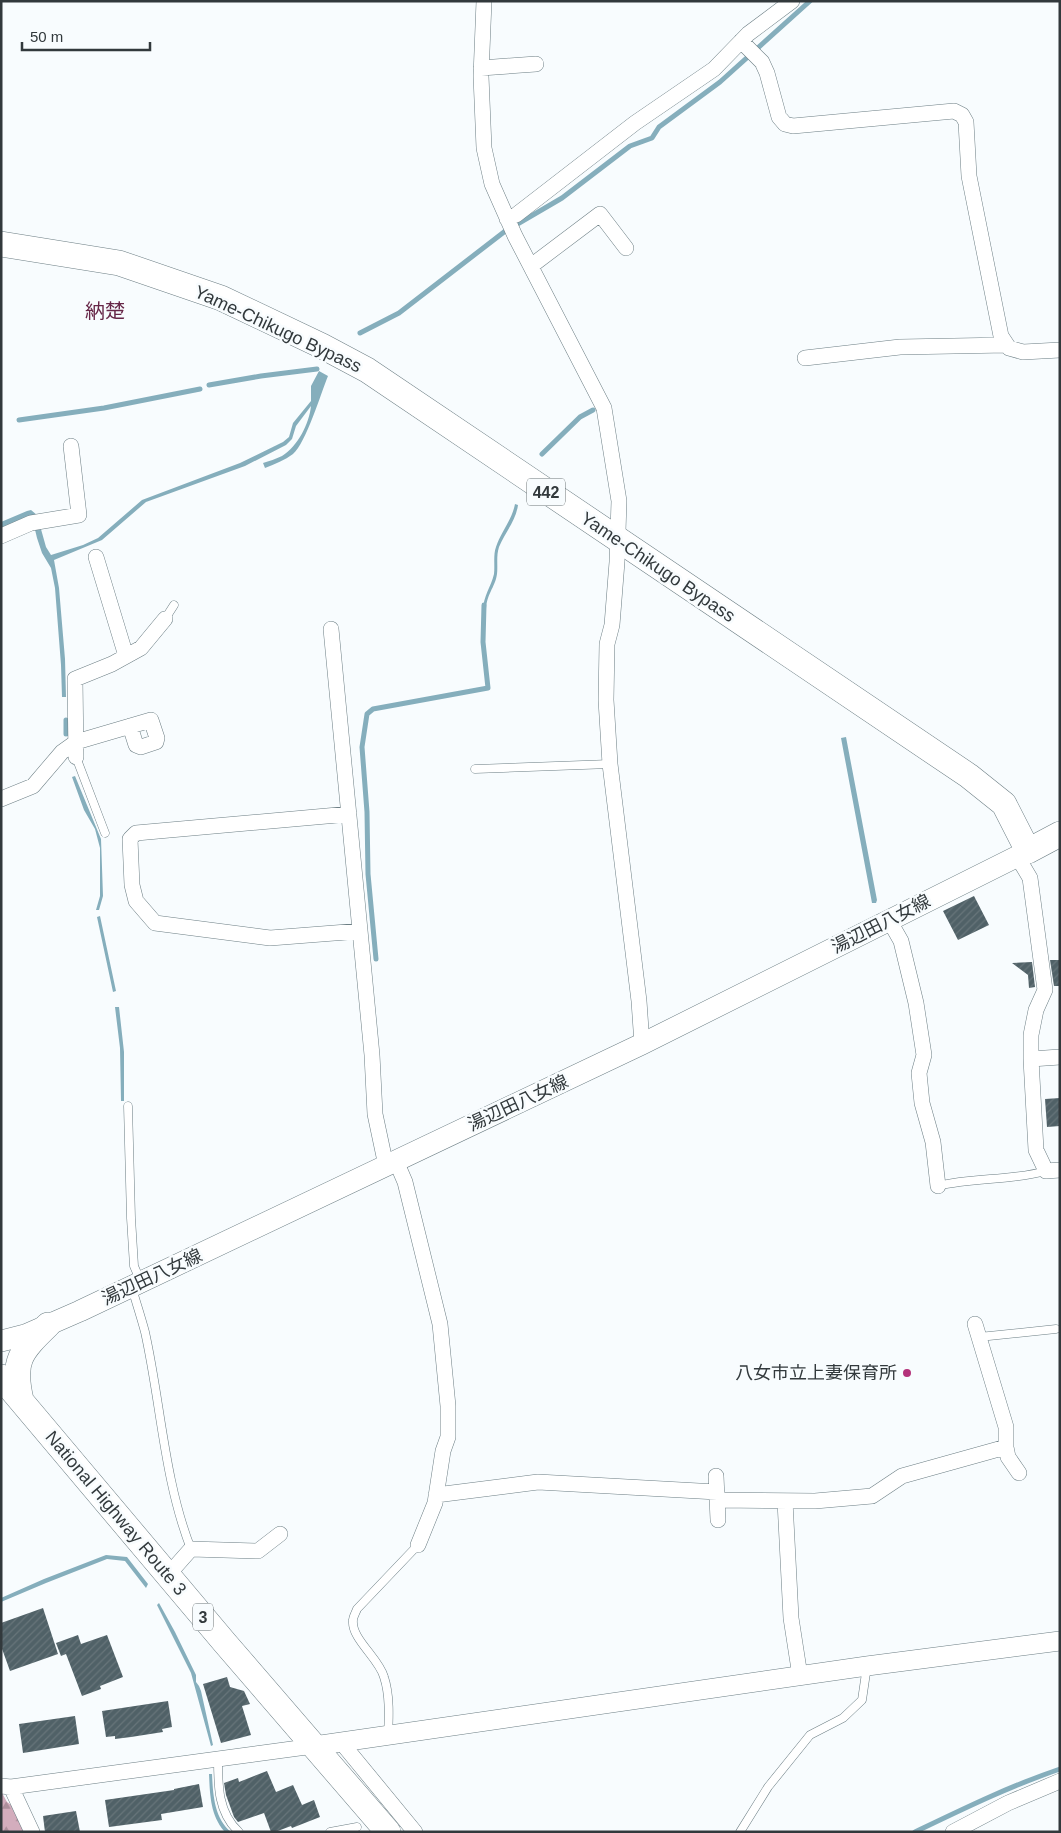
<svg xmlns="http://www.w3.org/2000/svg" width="1061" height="1833" viewBox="0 0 1061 1833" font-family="Arial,'Noto Sans JP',sans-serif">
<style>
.forest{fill:url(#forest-firs)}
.water{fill:#85aebc}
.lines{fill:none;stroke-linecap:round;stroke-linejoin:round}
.stream{stroke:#85aebc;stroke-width:5}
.building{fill:url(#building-hatch)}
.service-casing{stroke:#6c7e84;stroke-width:9}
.minor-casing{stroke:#6c7e84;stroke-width:16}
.tertiary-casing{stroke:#6c7e84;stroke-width:20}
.secondary-casing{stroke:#6c7e84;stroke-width:22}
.trunk-casing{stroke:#6c7e84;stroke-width:26}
.service{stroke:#fff;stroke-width:8}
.minor{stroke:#fff;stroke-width:15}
.tertiary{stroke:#fff;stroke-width:19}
.secondary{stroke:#fff;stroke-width:21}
.trunk{stroke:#fff;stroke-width:25}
.poi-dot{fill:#b4327a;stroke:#f8fcfe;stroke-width:2}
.labels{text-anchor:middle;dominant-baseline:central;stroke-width:5;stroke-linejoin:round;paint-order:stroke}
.shield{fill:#f8fcfe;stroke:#6d7476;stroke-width:1}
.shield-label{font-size:16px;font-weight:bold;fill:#32393c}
.street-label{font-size:18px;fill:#32393c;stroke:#f8fcfe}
.poi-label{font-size:18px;fill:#32393c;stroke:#f8fcfe;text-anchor:end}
.quarter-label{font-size:20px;fill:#672748;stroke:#f8fcfe}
</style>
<defs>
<pattern id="forest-firs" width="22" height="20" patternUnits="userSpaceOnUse" patternTransform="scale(1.25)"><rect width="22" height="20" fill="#d3adbd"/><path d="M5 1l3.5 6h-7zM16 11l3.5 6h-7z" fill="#ac8e9b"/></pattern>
<pattern id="building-hatch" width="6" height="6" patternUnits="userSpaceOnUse" patternTransform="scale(1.25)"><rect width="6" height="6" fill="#506167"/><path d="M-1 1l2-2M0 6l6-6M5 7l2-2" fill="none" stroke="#67757a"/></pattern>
</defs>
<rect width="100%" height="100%" fill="#f8fcfe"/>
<path class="forest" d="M1,1791L7,1802L17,1809L28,1832H1Z"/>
<path class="water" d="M319,371L328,376C321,393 306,443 293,454C285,460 275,464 265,468L263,463C269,461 276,459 282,456C298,446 309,424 311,406L296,426L292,439L286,445L245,466L146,502L102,540L54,560L59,588L65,659L66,697H62L61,665L55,588L51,568L42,553L37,538L32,517L1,529V522L27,511L31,510L37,515L46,547L51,555L83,545L98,538L142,500L240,463L283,442L289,437L293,423L311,401V386Z
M515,504L518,505C516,521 505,532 499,547C496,556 498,565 497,574C495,588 486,594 486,611H483C483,596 491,587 494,574C495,565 493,555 496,547C501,532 512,520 515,504Z
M846,737L877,900L876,903H872L841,738Z
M75,776L101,839L103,896L99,910H96L100,896V848L95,829L84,810L72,777Z
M100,916L116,991L113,992L97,917Z
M115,1007H119L124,1052V1101H121L120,1048Z
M106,1555L127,1557L148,1584L146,1588L125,1561L107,1559L46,1583L1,1602V1598L44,1579Z
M159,1603L175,1632L196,1675V1682L199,1686L201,1691L213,1745L211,1746L191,1673L157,1605Z
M209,1774H212C213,1794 214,1818 231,1832L224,1831C210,1814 210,1794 209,1774Z"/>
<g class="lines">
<path class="stream" d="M360,333L399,313L504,232L562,198L630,146L652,138L659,127L720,82L810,1
M209,385L261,376L317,369
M19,420L104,408L200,389
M542,454L580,417L593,410
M66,720V734
M376,959L368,874L367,812L362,747L367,714L373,709L488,688L483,642L484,605
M915,1832C963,1809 1010,1786 1060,1769"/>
</g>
<path class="building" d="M974,896L989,925L958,940L943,911Z
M1050,960H1060V986H1054Z
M1032,962L1035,987L1029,988L1028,975L1012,963Z
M1060,1098V1126L1047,1127L1045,1099Z
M43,1608L58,1654L10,1671L1,1646V1623Z
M78,1635L81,1644L107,1635L123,1677L100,1686L101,1689L82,1696L66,1654L61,1656L56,1643Z
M227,1677L230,1687L244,1691L250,1704L242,1706L251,1735L221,1743L203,1684Z
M168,1701L172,1727L162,1729L163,1732L131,1737L115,1739V1736L106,1737L102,1711Z
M75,1716L79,1744L23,1753L19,1724Z
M267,1771L276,1792L293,1785L302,1805L314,1800L320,1817L292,1828L291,1826L275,1832H271L264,1813L238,1822L234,1817L226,1795L224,1783L238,1778L239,1782Z
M199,1784L203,1807L161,1814L162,1820L109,1827L105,1800L174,1790V1789Z
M76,1811L80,1832H45L43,1816Z"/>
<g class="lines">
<g class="service-casing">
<path id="service" d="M165,619L174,605
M76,757L105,833
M475,769L610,764
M128,1106L131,1218L134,1266L140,1280
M938,1186C973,1177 1011,1181 1046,1171
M132,1288C136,1302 141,1317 145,1332C161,1404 164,1480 191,1549
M979,1337L1056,1329
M388,1736C389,1717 390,1695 384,1677C379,1658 351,1639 353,1620C353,1617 356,1612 357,1609L418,1545
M218,1759C218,1786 218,1813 239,1832
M330,1832L357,1827
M740,1832L768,1787L810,1735L843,1718L862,1700L867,1666"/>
</g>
<g class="minor-casing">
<path id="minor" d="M484,1L481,76L484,148L492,184L515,236L604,408L619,501L617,562L612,625L607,644L606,700L610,764L639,1001L642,1044
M741,41L762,62L767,73L779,117L785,124L793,126L954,111L962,115L966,122L969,176L1001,336L1009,348L1023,352L1060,350
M481,68L536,64
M507,219L516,215L635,123L714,69L748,34L792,1
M531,266L600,214L626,248
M805,358L900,347L1007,345
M1,536L31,523L79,515L71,446
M96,557L126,656
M331,629L372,1055L375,1114L386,1166
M76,757L75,679L112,664L141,648L165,619
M1,799L33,786L62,752L76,742L151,720L157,738L156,742L141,747L136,745L130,726
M349,814L136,833L130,839L132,885L136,901L155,923L270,938L360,931
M1017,856L1030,878L1045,990L1036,1010L1031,1035V1059L1036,1150L1046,1171L1060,1170
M889,920L901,941L916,1003L924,1055L919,1073L922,1103L933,1142L938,1186
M1031,1059L1060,1057
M396,1161L405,1182L440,1324L448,1406V1437L443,1451L435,1503L418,1545
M975,1324L1006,1427V1447L1008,1457L1019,1473
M716,1476L718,1520
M436,1495L538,1482L717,1492
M717,1500L815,1501L872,1496L902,1476L1006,1447
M785,1501L791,1618L800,1676
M168,1575L191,1549L258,1551L280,1534
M341,1742L415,1832
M1,1786L11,1787L314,1746
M11,1787L32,1832
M953,1832L1008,1803L1060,1781"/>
</g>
<g class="tertiary-casing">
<path id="tertiary" d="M314,1746L867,1666L1060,1641"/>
</g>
<g class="secondary-casing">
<path id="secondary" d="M1,1341L25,1335L80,1311L642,1044L1028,851"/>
</g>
<g class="trunk-casing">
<path id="trunk" d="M1,244L119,263L221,298L322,346L367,370L969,776L1004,804L1028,851L1060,834
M1,1377L225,1643L388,1832
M21,1400C12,1361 20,1352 48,1325"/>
</g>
<use href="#service" class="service"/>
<use href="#minor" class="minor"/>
<use href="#tertiary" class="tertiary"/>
<use href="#secondary" class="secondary"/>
<use href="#trunk" class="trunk"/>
</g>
<circle class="poi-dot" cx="907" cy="1373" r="5"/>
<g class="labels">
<g class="shield">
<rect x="527" y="478.5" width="38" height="27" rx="4"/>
<rect x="193" y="1603.5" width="20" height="27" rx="4"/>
</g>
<g class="shield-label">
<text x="546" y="492">442</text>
<text x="203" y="1617">3</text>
</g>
<g class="street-label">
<text transform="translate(278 329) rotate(25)">Yame-Chikugo Bypass</text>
<text transform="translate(658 567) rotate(34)">Yame-Chikugo Bypass</text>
<text transform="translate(881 924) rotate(-27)">湯辺田八女線</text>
<text transform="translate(518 1103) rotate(-25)">湯辺田八女線</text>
<text transform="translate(152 1277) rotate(-25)">湯辺田八女線</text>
<text transform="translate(116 1513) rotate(50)">National Highway Route 3</text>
</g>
<g class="poi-label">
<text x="897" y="1373">八女市立上妻保育所</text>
</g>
<g class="quarter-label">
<text x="105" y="311">納楚</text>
</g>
</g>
<rect width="1061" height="1833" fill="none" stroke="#32393c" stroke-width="5"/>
<path d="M22 42v8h128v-8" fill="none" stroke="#32393c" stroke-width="2.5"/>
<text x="30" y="42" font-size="15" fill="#32393c" stroke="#f8fcfe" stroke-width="4" paint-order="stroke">50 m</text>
</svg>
